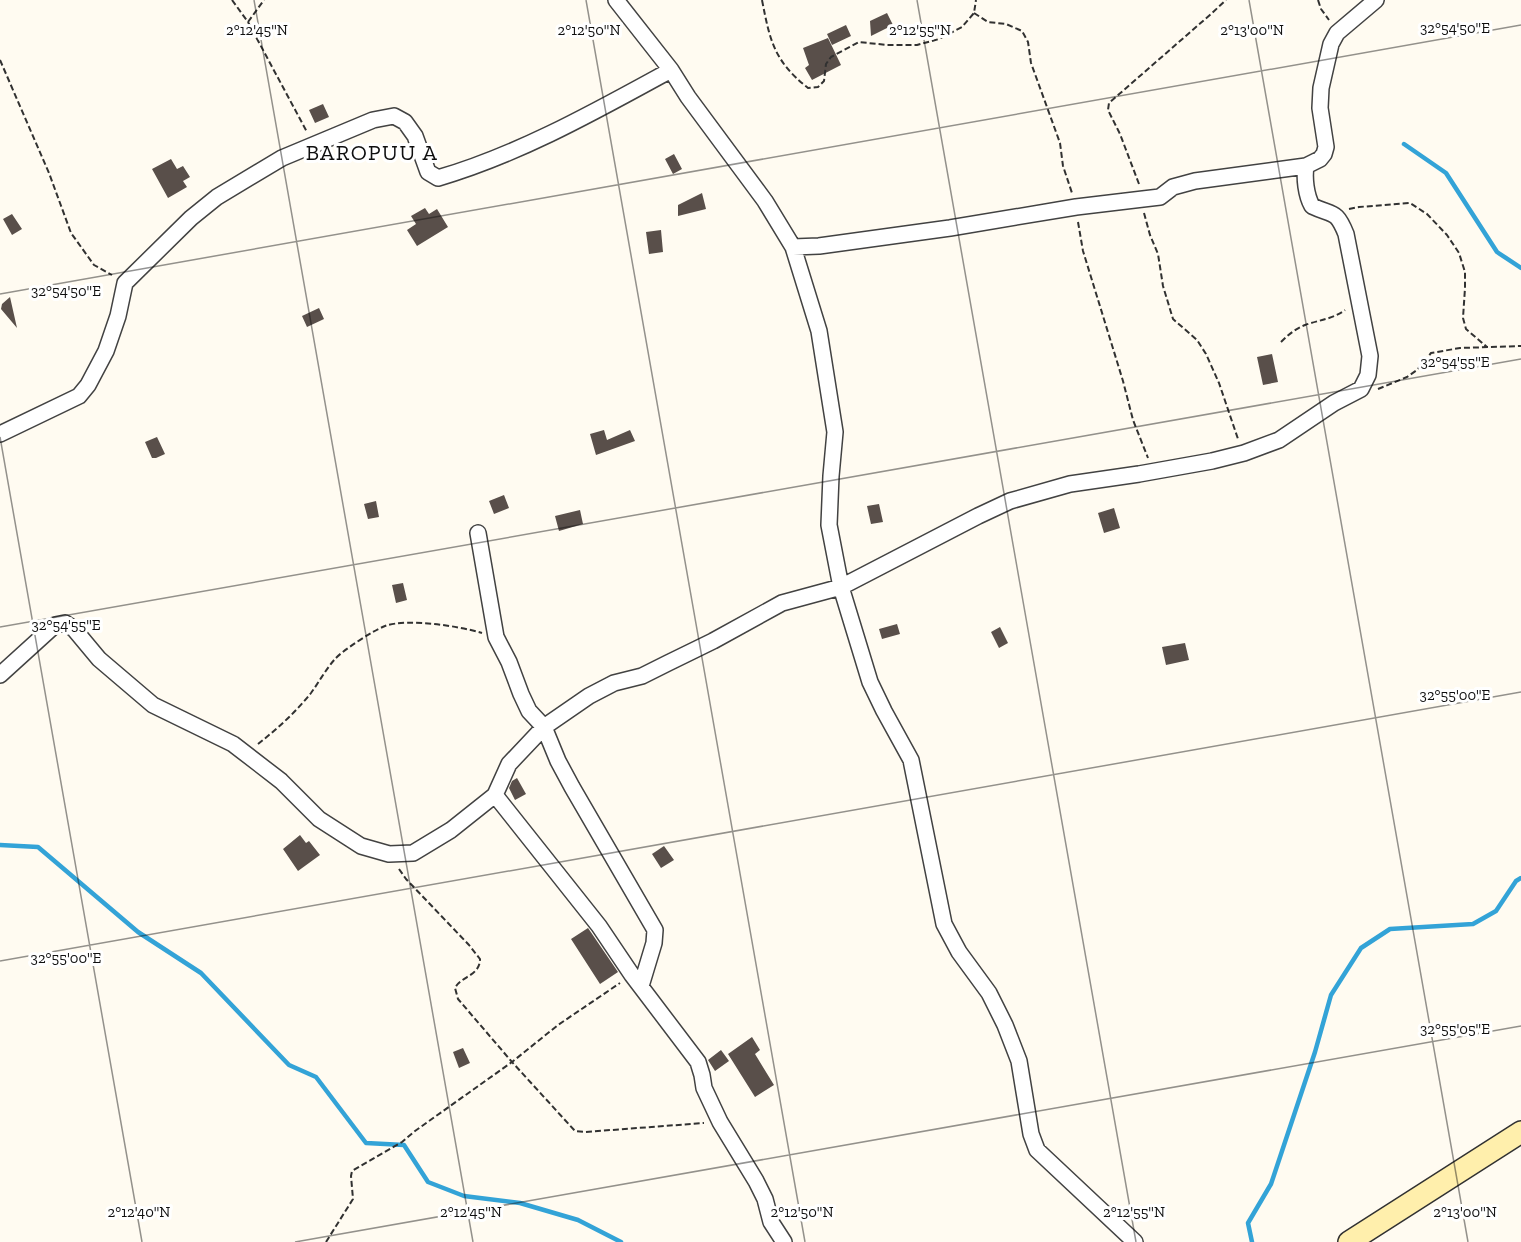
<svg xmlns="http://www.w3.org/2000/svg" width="1521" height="1242" viewBox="0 0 1521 1242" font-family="'Zilla Slab',serif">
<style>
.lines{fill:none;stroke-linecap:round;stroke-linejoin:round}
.stream{stroke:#33a3d7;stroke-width:4.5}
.building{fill:#594f4a}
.street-casing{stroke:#424242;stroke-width:18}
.secondary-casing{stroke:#313131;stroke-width:24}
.path{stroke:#313131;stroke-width:2;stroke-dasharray:6 3;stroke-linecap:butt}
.street{stroke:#fff;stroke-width:15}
.secondary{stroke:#ffefac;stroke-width:21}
.ticks{fill:none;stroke:#0f0f0f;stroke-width:1.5;stroke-opacity:0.45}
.labels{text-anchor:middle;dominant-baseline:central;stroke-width:6;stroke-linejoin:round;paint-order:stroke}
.quarter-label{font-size:22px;letter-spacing:1.5px;fill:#0f0f0f;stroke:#fff}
.ticks-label{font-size:15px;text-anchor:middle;fill:#0f0f0f;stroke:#fff;stroke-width:6;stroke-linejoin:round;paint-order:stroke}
</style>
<rect width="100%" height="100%" fill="#fffbf1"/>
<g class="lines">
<path class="stream" d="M1404,144L1446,173L1497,252L1521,268
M0,845L38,847L138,932L201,973L289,1065L316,1077L366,1143L404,1145L428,1182L464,1196L520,1203L578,1220L621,1242
M1252,1242L1248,1223L1271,1184L1315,1052L1331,995L1361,948L1390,929L1473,924L1496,911L1516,881L1521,878"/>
</g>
<path class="building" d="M887,13L893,25L871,36L870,21Z
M846,25L851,36L832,45L827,34Z
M828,38L841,65L812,80L805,68L809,65L803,48Z
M323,104L329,117L315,123L309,110Z
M674,154L682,169L673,174L665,159Z
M171,159L177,169L183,166L190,177L183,181L187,187L168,198L152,169Z
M702,193L706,209L678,216V205Z
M425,208L429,214L437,209L448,227L417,246L407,230L416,224L411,216Z
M12,214L22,229L12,235L3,219Z
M661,230L663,252L649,254L646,232Z
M10,297L17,328L1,309L2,304Z
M319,308L324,319L307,327L302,316Z
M1272,354L1278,382L1263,385L1257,357Z
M604,430L607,440L630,430L635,441L596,455L590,434Z
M157,437L165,454L156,458H152L145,442Z
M504,495L509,508L494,514L489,501Z
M376,501L379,517L368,519L364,504Z
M879,504L883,522L871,524L867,506Z
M1114,508L1120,528L1104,533L1098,513Z
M580,510L583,524L559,531L555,516Z
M403,583L407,600L396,603L392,585Z
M897,624L900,634L882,639L879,629Z
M1000,627L1008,643L999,648L991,632Z
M1185,643L1189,660L1166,665L1162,647Z
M517,778L526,794L515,800L509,788L512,781Z
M300,835L306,843L309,841L320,855L298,871L283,849Z
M664,846L674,860L661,868L652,854Z
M588,928L618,972L600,984L571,939Z
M752,1037L760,1050L755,1054L774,1085L755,1097L728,1054Z
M463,1048L470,1063L459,1068L453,1052Z
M721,1050L729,1061L715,1071L708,1060Z"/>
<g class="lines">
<g class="street-casing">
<path id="street" d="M616,0L671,70L688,97L765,201L793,247L819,331L835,432L831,476L829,525L841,587L870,682L884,711L911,760L944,924L959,952L989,993L1005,1025L1019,1061L1031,1134L1037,1150L1135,1242
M793,247L819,246L950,228L1076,207L1143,199L1160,197L1173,187L1195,181L1306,166L1320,159L1324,154L1326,147L1320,108L1321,88L1331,44L1337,33L1376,0
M0,434L79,396L88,385L106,351L118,316L125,283L191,218L217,197L282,158L373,120L394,116L405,122L415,136L428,172L438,178C520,154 596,111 671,70
M0,675L55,625L65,623L74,629L99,659L153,705L233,744L281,781L319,819L361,846L389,854L413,853L451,830L495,795L509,764L544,727L529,711L521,694L509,662L496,637L478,533
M495,795L599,926L632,975L698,1062L702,1075L704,1088L720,1122L756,1181L765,1199L771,1222L784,1242
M641,986L654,943L655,930L572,787L558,761L544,727L589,696L614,683L642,676L668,663L713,641L782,603L841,587L978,516L1010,501L1070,484L1139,474L1212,461L1244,453L1279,440L1334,403L1361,389L1368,375L1370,356L1346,234C1336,209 1333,216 1312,206C1306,195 1304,178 1306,166"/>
</g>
<g class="secondary-casing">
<path id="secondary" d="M1349,1242L1521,1132"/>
</g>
<path class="path" d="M232,0L248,22L307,132
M762,0C770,41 774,61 808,88L818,87L824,81L826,64L831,57L859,42L887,45H917L939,39L962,27L974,13L976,0
M1318,0L1321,9L1329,20
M974,13L988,22L1006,24L1022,31L1028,42L1031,63L1060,143L1063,166L1072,193
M248,22L264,0
M0,60L49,173L71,233L94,265L112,275
M1139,184L1120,134L1108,110L1109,103L1211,14L1226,0
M1349,209L1359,207L1410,203L1427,214L1447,235L1459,253L1465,272V288L1463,318L1466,329L1487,347
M1144,213L1150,235L1158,254L1163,286L1173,319L1197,340L1206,354L1219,383L1238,439
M1078,222L1083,251L1123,381L1133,420L1148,458
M1281,342C1288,335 1295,329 1305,325C1319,320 1333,319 1345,310
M1378,389L1407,377L1417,370L1431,353L1460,348L1521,346
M258,744C277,729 296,712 311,693C319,682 326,669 335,659C343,650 374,630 385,626C407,618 459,626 482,633
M399,869L406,879L469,945L480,959C480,976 461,976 455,988L458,999L512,1062L575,1131L585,1132L704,1123
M326,1242L353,1199L351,1176L352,1171L402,1142L415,1131L512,1062L558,1025L620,983"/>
<use href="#street" class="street"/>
<use href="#secondary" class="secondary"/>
</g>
<path class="ticks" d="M254,0L473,1242M586,0L805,1242M917,0L1136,1242M1249,0L1468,1242M0,294L1521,25M0,437L142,1242M0,627L1521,359M0,961L1521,692M295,1242L1521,1026"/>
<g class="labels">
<g class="quarter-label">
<text x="372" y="152">BAROPUU A</text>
</g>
</g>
<g class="ticks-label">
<text x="1455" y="33">32°54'50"E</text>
<text x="257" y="35">2°12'45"N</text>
<text x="589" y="35">2°12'50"N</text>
<text x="920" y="35">2°12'55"N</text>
<text x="1252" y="35">2°13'00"N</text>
<text x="66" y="296">32°54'50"E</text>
<text x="1455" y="367">32°54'55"E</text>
<text x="66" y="630">32°54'55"E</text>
<text x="1455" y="700">32°55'00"E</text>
<text x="66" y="963">32°55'00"E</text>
<text x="1455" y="1034">32°55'05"E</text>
<text x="139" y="1217">2°12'40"N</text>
<text x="471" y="1217">2°12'45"N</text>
<text x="802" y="1217">2°12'50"N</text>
<text x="1134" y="1217">2°12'55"N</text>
<text x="1465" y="1217">2°13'00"N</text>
</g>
</svg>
